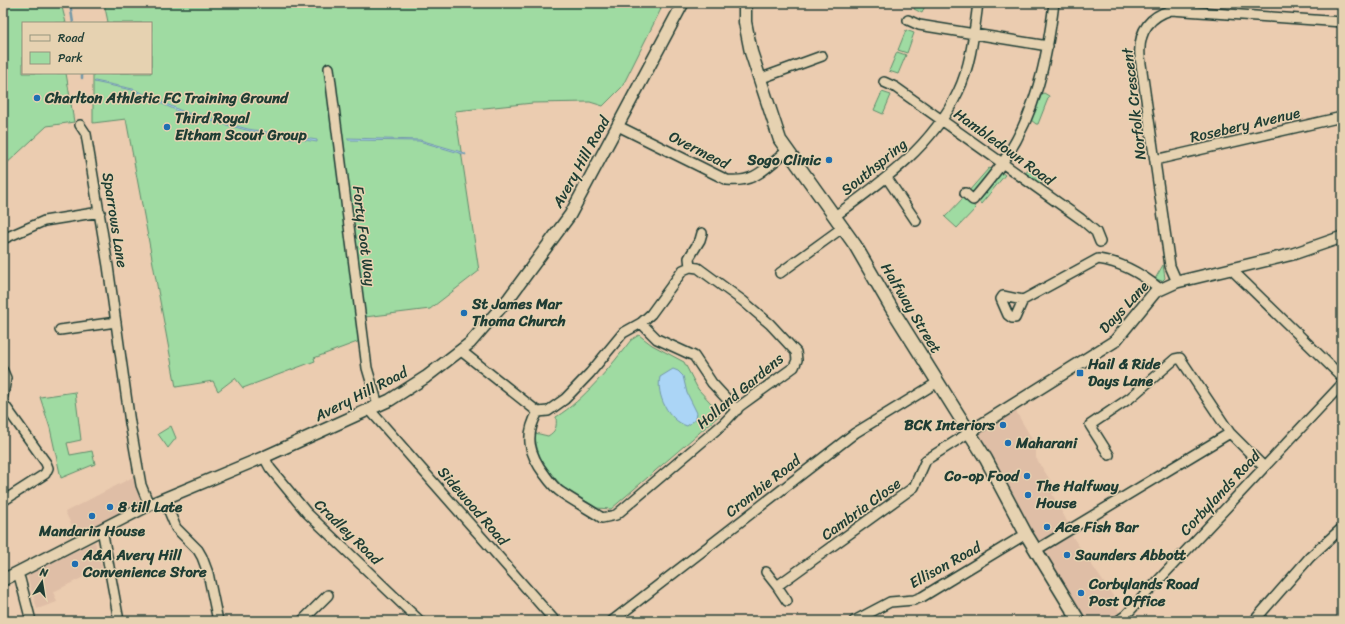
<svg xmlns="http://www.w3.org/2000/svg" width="1345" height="624" viewBox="0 0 1345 624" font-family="Sriracha,sans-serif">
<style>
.built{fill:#dfbea6}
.green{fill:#9fdba2;stroke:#5f8c6b}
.water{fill:#abd5f6;stroke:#7398a8}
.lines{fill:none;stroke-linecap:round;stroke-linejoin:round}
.stream{stroke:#7398a8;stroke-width:2.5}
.minor-casing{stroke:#1f3d34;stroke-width:12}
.tertiary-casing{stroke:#1f3d34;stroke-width:14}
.secondary-casing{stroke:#1f3d34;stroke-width:15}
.minor{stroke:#e6d2b1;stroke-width:9}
.tertiary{stroke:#e6d2b1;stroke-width:11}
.secondary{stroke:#e6d2b1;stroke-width:12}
.poi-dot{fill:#1f6fb2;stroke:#e6d2b1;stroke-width:1.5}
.labels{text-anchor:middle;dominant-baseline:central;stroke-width:3;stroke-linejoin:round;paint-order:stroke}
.poi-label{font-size:15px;font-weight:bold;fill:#1f3d34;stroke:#e6d2b1;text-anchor:start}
.street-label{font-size:15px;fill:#1f3d34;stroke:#e6d2b1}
</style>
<rect width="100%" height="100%" fill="#ebccb0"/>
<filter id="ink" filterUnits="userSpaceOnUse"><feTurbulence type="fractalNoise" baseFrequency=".025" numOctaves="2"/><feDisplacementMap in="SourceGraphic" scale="8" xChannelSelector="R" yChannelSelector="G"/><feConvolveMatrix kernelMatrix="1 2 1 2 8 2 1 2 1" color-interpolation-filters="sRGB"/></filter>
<g filter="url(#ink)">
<path class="built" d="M1014,408L1036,446V458L1057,491L1052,494L1068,523L1070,533L1113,596L1122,621H1083L1015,505L1006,480L977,430Z
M133,477L144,501L77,535L65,512Z
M95,542L102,568L53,592L57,602L37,609L27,575Z"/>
<path class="green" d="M3,3H61L66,23H23V73H66L74,122L47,126L3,167Z
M104,3H664L622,87L603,106L590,102L533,103L455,111L479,271L430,309L357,318L360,341L314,358L315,361L243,388L235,378L218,391L213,381L176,387L126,119L93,123V73H151V23H106L108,22Z
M916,3H926L922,13L914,9Z
M906,30L914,33L907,53L898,50Z
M897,52L906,55L898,74L889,71Z
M882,92L891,95L883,114L874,110Z
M1044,93L1049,96L1038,124H1036L1031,120L1042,94Z
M989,168L993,170L972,194L968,192Z
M1028,170L1045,181L1039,184L1025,174Z
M1000,171L1005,175L981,204L978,200Z
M964,197L976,208L957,228L945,217Z
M1163,265L1165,278L1162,281L1155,279Z
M639,335L652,345L684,362L698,389L721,414L611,509L597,508L563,487C547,469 536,458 535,433L548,436C556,431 557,427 556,417C584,400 611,366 631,340Z
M75,392L81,440L67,443L70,455L92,451L95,464L61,478L50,428L40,397Z
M171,426L176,438L168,448L158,434Z"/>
<path class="water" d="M95,81L133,89L184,112L248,129L317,140V142L250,131L211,121L182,113L132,90L94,82Z
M348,138L420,140L465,153L466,155L419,141L348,140Z
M673,369L678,371L683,376L687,393L697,413L696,419L687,426C668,420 656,395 660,377Z"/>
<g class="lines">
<path class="stream" d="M70,3L73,23
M82,73V78"/>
<g class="minor-casing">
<path id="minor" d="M908,20L919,25L1048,46
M329,68L367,368L378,405
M759,79L822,56
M884,82L895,87L1081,219L1096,232L1100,242
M80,125L86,134L108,266L130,423L141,485L149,505
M618,126L727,180C756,183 765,168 787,151
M1155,160L1342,117
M887,178L916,221
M965,193L973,200C983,188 994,175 1003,162C1036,114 1047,59 1054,3
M835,216C882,182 932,147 958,92C971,65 974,33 978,3
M3,239L44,221L100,212
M690,267L689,258L700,240L702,233
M1232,270L1342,377
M780,273L842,228
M1177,282L1170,266L1140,57C1138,33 1148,17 1171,10L1342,22
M1023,300L1015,318H1012L1008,315L1001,299L1003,296L1023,300L1098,259C1121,262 1143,275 1160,289
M641,323L657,339L694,356L712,383L737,410
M60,330L116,322
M460,350L538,412L548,411L565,399L590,373L623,333L641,323L651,314L683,270L690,267L698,268L743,301L770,324L796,352L797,360L794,367L740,406L723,424L616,515L602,518C589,509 575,502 562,493C555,489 550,482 545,475C529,454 524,436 538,412
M3,371L6,378L3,396
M3,403L46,463L48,468L45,474L3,501
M369,409L555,621
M1109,455L1090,425L1130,398L1175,359L1180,358L1230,433L1264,467
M264,457L270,468L307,513L420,621
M164,499L176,528L198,550L202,557L208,573L218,621
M102,529L119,621
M1036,550L1230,433
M766,572L777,586
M16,573L20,579L31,621
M787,601L777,586L914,487L926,460L970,432
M302,621L328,595
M612,621L855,433L938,382
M854,621L890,602L914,600L922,597L1026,534
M1118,621L1125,616L1342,384
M1254,621L1310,557L1342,528"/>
</g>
<g class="tertiary-casing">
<path id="tertiary" d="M970,432L1115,341L1155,292L1177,282L1293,254L1342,237
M3,580L149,505L264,457L390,400L426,377L470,343L509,298L570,215L683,3"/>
</g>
<g class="secondary-casing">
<path id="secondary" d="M745,3V22L751,52L780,140L855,245L892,309L986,459L1026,534L1079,621"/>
</g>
<use href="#minor" class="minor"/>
<use href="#tertiary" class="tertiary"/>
<use href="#secondary" class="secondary"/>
</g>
</g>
<g class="poi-dot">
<circle cx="37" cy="98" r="4"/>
<circle cx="167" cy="127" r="4"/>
<circle cx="829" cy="160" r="4"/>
<circle cx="464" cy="313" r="4"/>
<rect x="1076" y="369" width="8" height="8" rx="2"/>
<circle cx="1003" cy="425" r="4"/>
<circle cx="1008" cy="443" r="4"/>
<circle cx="1027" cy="476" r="4"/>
<circle cx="1028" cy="495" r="4"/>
<circle cx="110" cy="507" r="4"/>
<circle cx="92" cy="516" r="4"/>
<circle cx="1047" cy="527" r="4"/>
<circle cx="1067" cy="555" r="4"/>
<circle cx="75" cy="564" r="4"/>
<circle cx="1081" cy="593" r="4"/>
</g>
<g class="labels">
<g class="poi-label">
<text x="45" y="98">Charlton Athletic FC Training Ground</text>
<text x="175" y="118">Third Royal<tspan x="175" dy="17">Eltham Scout Group</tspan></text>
<text x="821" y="160" text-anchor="end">Sogo Clinic</text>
<text x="472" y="304">St James Mar<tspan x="472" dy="17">Thoma Church</tspan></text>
<text x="1088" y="364">Hail &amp; Ride<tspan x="1088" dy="17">Days Lane</tspan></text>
<text x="995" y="425" text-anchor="end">BCK Interiors</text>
<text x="1016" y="443">Maharani</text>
<text x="1019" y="476" text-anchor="end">Co-op Food</text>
<text x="1036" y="486">The Halfway<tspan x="1036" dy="17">House</tspan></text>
<text x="118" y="507">8 till Late</text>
<text x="1055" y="527">Ace Fish Bar</text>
<text x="92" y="531" text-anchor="middle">Mandarin House</text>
<text x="83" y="555">A&amp;A Avery Hill<tspan x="83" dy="17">Convenience Store</tspan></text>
<text x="1075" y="555">Saunders Abbott</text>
<text x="1089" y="584">Corbylands Road<tspan x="1089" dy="17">Post Office</tspan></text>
</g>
<g class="street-label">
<text transform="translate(1134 104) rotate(-97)">Norfolk Crescent</text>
<text transform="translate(1245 125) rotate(-13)">Rosebery Avenue</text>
<text transform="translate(1004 147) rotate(36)">Hambledown Road</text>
<text transform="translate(699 150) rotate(27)">Overmead</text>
<text transform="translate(581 162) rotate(-61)">Avery Hill Road</text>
<text transform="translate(874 167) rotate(-39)">Southspring</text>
<text transform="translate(115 220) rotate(81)">Sparrows Lane</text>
<text transform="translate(364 236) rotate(83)">Forty Foot Way</text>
<text transform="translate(1124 307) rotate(-47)">Days Lane</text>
<text transform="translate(911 308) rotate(59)">Halfway Street</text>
<text transform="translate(740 391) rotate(-40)">Holland Gardens</text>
<text transform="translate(361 394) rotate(-27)">Avery Hill Road</text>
<text transform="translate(763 486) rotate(-38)">Crombie Road</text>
<text transform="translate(1220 493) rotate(-47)">Corbylands Road</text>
<text transform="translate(473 506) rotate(49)">Sidewood Road</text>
<text transform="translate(861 509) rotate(-36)">Cambria Close</text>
<text transform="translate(348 532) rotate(44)">Cradley Road</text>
<text transform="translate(945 565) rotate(-29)">Ellison Road</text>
</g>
</g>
<rect width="1345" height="624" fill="none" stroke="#e6d2b1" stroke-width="16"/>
<rect x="8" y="8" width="1329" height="608" fill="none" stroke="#1f3d34" stroke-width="1.5" filter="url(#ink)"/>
<rect x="22" y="22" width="130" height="52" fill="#e6d2b1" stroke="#96967f"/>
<rect x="30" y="35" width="20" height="6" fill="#e6d2b1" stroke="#96967f"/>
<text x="58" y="42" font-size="12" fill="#1f3d34">Road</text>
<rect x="30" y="52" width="20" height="12" fill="#9fdba2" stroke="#96967f"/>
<text x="58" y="62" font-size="12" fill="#1f3d34">Park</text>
<g transform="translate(42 582) rotate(12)" stroke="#e6d2b1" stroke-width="3" paint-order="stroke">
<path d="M0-3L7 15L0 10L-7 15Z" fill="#1f3d34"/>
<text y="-6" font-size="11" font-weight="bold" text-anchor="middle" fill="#1f3d34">N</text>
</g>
</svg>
